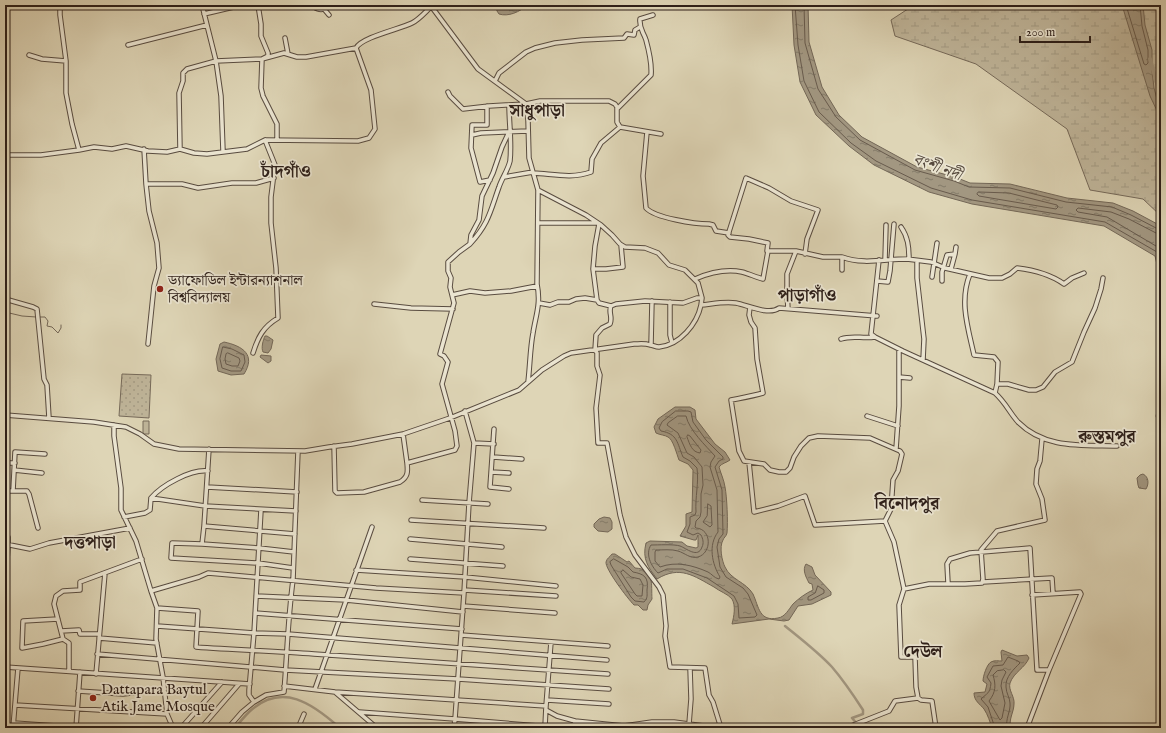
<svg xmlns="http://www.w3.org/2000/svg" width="1166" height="733" viewBox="0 0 1166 733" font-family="'IM FELL English','Noto Serif Bengali',serif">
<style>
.grass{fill:url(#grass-dots);stroke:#766a5a}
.wetland{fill:url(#wetland-marsh);stroke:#766a5a}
.park{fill:#c0b69b;stroke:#766a5a}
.water{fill:url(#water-ripples);stroke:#736757}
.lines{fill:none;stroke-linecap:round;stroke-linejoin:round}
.shore{stroke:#685b4d;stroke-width:1}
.stream{stroke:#736757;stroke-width:1}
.canal{stroke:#a29781;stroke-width:2.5}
.river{stroke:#a29781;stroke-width:4}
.minor-casing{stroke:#594c40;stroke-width:5.5}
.minor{stroke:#eae4d0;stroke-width:3.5}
.poi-dot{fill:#8f2418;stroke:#eae4d0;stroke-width:1.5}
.labels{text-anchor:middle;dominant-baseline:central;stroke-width:3.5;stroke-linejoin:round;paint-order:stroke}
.poi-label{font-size:15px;fill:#2d1f19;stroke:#eae4d0;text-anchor:start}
.water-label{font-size:16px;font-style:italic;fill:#56493d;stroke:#eae4d0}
.quarter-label{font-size:17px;font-weight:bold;fill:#2d1f19;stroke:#eae4d0}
</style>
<defs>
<pattern id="grass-dots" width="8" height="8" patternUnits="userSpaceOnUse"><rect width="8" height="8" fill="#c0b69b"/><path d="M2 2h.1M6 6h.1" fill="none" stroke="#a59c85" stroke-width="1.8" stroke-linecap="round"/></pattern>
<pattern id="wetland-marsh" width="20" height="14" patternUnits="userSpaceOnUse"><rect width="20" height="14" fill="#c0b69b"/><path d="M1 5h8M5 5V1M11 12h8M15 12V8" fill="none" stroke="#a59c85"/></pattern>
<pattern id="water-ripples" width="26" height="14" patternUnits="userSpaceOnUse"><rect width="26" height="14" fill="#a29781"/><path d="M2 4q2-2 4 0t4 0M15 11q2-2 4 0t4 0" fill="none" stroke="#847b69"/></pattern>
</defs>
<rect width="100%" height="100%" fill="#ded5b6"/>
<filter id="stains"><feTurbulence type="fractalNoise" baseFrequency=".005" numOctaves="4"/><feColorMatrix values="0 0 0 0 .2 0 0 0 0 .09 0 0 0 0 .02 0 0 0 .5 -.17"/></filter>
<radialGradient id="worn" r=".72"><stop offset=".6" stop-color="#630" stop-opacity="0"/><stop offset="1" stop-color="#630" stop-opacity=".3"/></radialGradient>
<path class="grass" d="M122,374L151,375L149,418L119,416Z"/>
<path class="wetland" d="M914,5H1161V216L1143,199L1090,190L1067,129L976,64L895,36L891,20Z"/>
<path class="park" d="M143,421H149V434H143Z"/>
<path class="water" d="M496,5H527C520,12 508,17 499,14L497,11Z
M792,5H808L809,42L822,87L839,115L862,137L917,167L955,177L970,183L1010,184L1067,198L1113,203L1133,211L1161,226V281L1155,256L1104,226L972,204L929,192L874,165L849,146L816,115L800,82L794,45Z
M1122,5H1143L1145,25L1152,50V71L1154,88L1158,103L1161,107V132L1160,117L1150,96Z
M267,336L273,340L271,349L268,353L263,352C261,348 263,340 265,336Z
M224,342C243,346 256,355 244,374L231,375L218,371L216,359L220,344Z
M261,355L271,356V361L268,363L260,357Z
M1161,395V433L1156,416Z
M675,407H690L695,410L696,419L715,444L725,452L730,460C726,463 722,463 719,467C721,474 724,480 725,487C727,497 728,522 727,533C726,537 724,537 723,540C719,547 722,561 725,567C731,580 746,582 753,594C759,607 759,622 778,618C785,617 789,609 793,604C798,599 806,593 813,590L812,584L809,583C806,577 802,570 806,564L812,567L815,575L831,592V595L812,604L798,606L789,620L784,621L769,619L732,624C734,616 736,606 732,599C728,594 719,591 714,587C694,576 680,565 657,579C648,567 642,559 646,543L650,541L682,542L687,546L696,548L698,547V535L696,540H694L680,536L686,526V514L692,512L693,470L688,464L679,460C677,455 673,439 668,437C665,435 660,435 656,433L654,427L658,419Z
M1143,474C1149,477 1149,484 1146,489L1139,488L1138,485L1137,478L1140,475Z
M604,517L610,518L612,522V529L608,532L598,531L594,527V524L599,519Z
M612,554H615L627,562L629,561L635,568C655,569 651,585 652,599L648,605L647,610H643L638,605H634C628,599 605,569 606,562C607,558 610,557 612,554Z
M1002,650L1017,656L1027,655L1029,658C1025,668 1014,672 1010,683C1008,690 1015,697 1014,704C1014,712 1008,720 1011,728H992C990,722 988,715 984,709C980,704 974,701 974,693L985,692L987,684L983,681C983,676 987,664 991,662C994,660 999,661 1002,661L1001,652Z"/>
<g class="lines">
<path class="shore" d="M795,5L798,45L804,81L819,112L851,143L876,161L931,188L972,200L1105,222L1157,252L1161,264
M804,5L805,43L818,89L836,117L860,140L915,170L954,181L969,187L1010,188L1066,202L1112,207L1131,215L1158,229H1161
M1126,5L1144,64L1146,65L1148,63V50L1142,26L1140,5
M979,192L1009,193L1057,205L1058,207L1056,209L979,196L977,194Z
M1161,234L1156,233L1129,219L1111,212L1078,208L1076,210L1078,212L1107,217L1161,249
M223,347L232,349L244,355L245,362L241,371H231L222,368L220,359Z
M228,353L239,358L240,361L238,366H232L226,364L225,359L226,354Z
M676,411H688L691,412L693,422L706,440L723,457V459L719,461L715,467L722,490L723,534L719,539L717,547L720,567L726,577L743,588L748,594L757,615L755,617L739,618L738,604L734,596L707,578L683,569H667L658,573C651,566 645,554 651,545C658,545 674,544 680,546C686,548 698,559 702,547C704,543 703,539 701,535L698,533L693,535L687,532L690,524V517L695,515L696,512C695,497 699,483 697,468L690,461L683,457C677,443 678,434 661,431L659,428L662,422Z
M678,416H686C689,430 706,446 715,456L711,462L710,467L717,490L718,532C708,545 712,564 720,577L719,579C714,578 712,574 708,572C692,565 676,561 660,567L655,561V552L656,550C662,550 672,549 678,551C685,553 690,559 698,557C712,553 712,529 696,528L695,527L696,521L700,517L701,512V494L703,485L702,467L694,457L687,453L678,433L667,425L668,423Z
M688,435L690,436L701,450L700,453C692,452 690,445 687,437Z
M708,504L711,506L712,525L710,527L703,522L707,516Z
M614,559L628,567L633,572C644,574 649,577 647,590C647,595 648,598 644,602L635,601L631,597L611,565L610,562Z
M623,570L631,577L640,579L643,585L642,596H637L635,594L621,573Z
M818,586L824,590V593L811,600H808V597L815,593Z
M1004,670L1006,672L1002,680L1001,686L1005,703L1002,718L1000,720L989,701C996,692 996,685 993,675L997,671Z
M995,728L988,707L981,699C987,693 990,694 991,683L987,677L993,666L1003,665L1008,657L1018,661L1020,663C1014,669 1005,677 1006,687C1006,693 1010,698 1010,703C1011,711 1005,719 1007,728"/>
<path class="stream" d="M5,312L22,316L36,317
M39,317H45L48,321L47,326L52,327L58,333L61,328V325"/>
<path class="canal" d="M785,626C801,639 818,652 832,667C844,681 854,696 863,710V714L852,718L858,725V728
M235,728C239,723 244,717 249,712C282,681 313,704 340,728"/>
<path class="river" d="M1150,59L1161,97"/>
<g class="minor-casing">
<path id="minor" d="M60,5V15L66,61V93L72,124L79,150
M202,5L216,61L262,59L284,53L297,57H306L356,48
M258,5L261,24V36L268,53V56L262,59L261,88L263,96L277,124V140
M265,5L266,7L297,5
M313,5C315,9 320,10 324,9L329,15
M238,6L254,7L258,5
M431,6L478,69L526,104V106L528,120L529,158L538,190L537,284C541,304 536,314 533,333C530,349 530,366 528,382
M204,14L238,6V5
M285,38L288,54
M128,45L207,25
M29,55L42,59L66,61
M495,81L499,73L526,52L535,48L555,43L582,40L624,38L627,34L634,35L635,30L640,27
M448,92L450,96L463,109L489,106L526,104L540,101H609L615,104L617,107V122L620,127L661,134
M5,94L7,103L5,118
M487,106V125H472L471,148L480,182L490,180
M618,108L651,75C652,64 649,51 646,40C643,31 639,29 640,19L653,15
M647,132L643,176L646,208C655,218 695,224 709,224L713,225L716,231L729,233
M472,135L481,133L528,131
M144,149L146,184
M180,149L179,93L183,81V73L187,69L216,61L221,96L223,151
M5,155H41L79,150L94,147L112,149L126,146L148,151L167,152L180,149L194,153L207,154L247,149L265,140L358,141L369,138L375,129L371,90L356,48C362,37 400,29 412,23C420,19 426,11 433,5
M534,173C553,174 572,179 591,172L592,159L601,143L620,127
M504,177L533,172
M538,190L586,215L601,225L612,235L620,244L625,247L645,248L658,253L669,265L685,270L698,283L702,298L701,305C712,304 725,301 736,303C747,305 769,316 779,308L877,316
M5,213L7,250
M538,223H597
M901,227C908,237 909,247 909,259
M470,244C489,223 490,212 499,187C502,178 508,170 510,161C512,143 509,123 509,105
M796,251H767L768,243L749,239L730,237L728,235L746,178L769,188L791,201L818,210L807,239L805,254
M842,257C863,265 885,259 907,259L931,262L945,268L989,278H1002L1010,274L1017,268C1034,270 1050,274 1064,284L1072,278L1084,273
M879,260L871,334L875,337L903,351L995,393C1006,403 1009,412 1018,422C1045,449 1081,445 1117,446
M885,260L886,225
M917,261V278L924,339L923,360
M593,269L595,246L599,224
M951,269L955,254
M970,274C959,301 968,328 974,355L994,357L998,362L997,384L995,393
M932,277L937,243
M695,279C709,273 727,269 742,272C749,274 756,277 763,279L768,251
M877,281L888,282L890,271L894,224
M942,281V272L947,255L955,254L956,247
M452,295L470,291L485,293L511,291L537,286
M702,298H697L683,303L645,301L616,304L611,306C608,312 613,317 610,324L602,328L596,335L595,350L597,353V366L600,375L596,408L598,443H607L620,515L626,537L635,555L659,587L663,595L666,626L665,636L670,667L705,668L709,695L713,702L721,728
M5,299L33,307L37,309L44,379L47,385L49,418
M597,300L593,269H606L623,267L621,245
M670,302V335L672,343
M539,303L550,305L558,302H569L576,299L585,298L597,300L599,303L611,306
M374,304L411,308L453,309
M750,307L749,315L751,322L755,328L757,359L763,393C753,396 741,398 731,400L739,451L744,461L764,464L770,470L779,472H786L790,468L794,457L801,446L809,438L818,436L870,438L900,451L902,454L898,471L893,480L891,509L885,521
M788,309L787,292V274L796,251L823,257H842V270
M841,339C852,335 863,339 875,337
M148,344L154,286L159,268L157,243L149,211L146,184H182L198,188L232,183H256L274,178
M651,345L652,301
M253,353C258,337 263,327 278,318L276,268L271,223V197L275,165L265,140
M899,377L910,378
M997,384H1008L1029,390H1036L1043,387L1055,372L1072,362L1084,332L1095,308L1101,289L1103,278
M5,415L94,422L126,427L140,434L154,444L179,449L305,451L329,447L352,444L403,434L450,418L519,390L542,370L564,356L571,353L634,344C639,344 645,343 650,345C653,345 655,347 659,347C680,345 697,324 701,305
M867,416L898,426
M114,425V436L121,488V510L136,541L151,591
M494,429L490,487L509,489
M403,434L407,463L455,450L457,446L455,431L442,384L448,362L444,356L440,354L454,303L450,287L451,278L448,271V262L459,252L470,244L471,235L479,220L482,196L493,173L502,147L509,132
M474,443L494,444
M334,446L335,491L337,493L364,492L400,482C408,477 408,472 407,463
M209,449L204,526L295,534
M896,449L899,406V349
M298,451L293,580C288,617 287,655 284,692L266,695L254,702L249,695V690L254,633L288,634L607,660
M493,457L522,459
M749,462L754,512L778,506L805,496L815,525L885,521L894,542L904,589L899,605L901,657H915L916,687L918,698
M5,463H15
M14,470L42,473
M491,472L509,473
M207,487L297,492
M5,491H27L29,494L38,528
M13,491L15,452L45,454
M151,498C162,485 191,469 208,471
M422,500L488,504
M124,517L145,513L150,510L151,498L205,506L296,511
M411,520L544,528
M204,526L202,544L259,548L294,552
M5,535L8,537V545L5,592
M410,539L502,547
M5,544L30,549L49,543L130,528
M202,544L172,543L171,558L258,563L293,568
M410,559L503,566
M356,570L465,577L556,586
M983,582L1052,578L1053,593
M948,583L947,564L950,559L970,553L1030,548L1037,670H1049
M904,589L929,584H965L982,583L983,579L981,550L997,531L1045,520L1042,499L1036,484L1037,469L1040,461L1042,439
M464,590L556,596
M464,593L469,503L474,443L465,411
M256,596L346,600L463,612
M463,606L555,613
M157,608L198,611L196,647C235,650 275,651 314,654C412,660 510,667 608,674
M255,613L462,629
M58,619L23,621L22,648L43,644L63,639
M157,626L254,633L261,510
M61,631L79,630L80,634H99
M461,635L608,646
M99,638L157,643
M97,654L285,670L458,679L609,689
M5,667L250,684
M69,671V643L63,639L54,604L56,596L63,591L80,590V582L142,559
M96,674L105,573
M284,686L335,692L546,706L545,727
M315,689L372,527
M78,691L123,694L165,689
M336,693L377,728
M547,700L609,704
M15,705L167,714
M546,706L551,642
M546,710L557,716L575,721
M359,712L455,719L454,728
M14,723L85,728
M689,724L691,699L690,668
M13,728L18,668
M76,728L80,672
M173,728L167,714L163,677L156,639L157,608L151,591L199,577L208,573L376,588L464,593L455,719L563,728
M181,728L222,682
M201,728L239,684
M228,728L242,712L254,702
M298,728L304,714
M574,728L575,721L624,726L652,722H674L719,728
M846,728L889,711L895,701L918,698L921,700L932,701L936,728
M1027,728L1049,670L1081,594L1080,592L1032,595"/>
</g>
<use href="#minor" class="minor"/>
</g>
<g class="poi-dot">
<circle cx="160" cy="289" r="4"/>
<circle cx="93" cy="698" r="4"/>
</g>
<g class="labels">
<g class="poi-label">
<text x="168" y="280">ড্যাফোডিল ইন্টারন্যাশনাল<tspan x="168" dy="17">বিশ্ববিদ্যালয়</tspan></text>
<text x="101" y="689">Dattapara Baytul<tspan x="101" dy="17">Atik Jame Mosque</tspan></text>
</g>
<g class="water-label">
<text transform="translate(937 168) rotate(20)">বংশী নদী</text>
</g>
<g class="quarter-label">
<text x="537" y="111">সাধুপাড়া</text>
<text x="286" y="172">চাঁদগাঁও</text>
<text x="807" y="296">পাড়াগাঁও</text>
<text x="1107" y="437">রুস্তমপুর</text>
<text x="907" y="504">বিনোদপুর</text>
<text x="90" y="543">দত্তপাড়া</text>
<text x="923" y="652">দেউল</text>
</g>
</g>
<rect width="1166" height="733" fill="none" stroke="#ded5b6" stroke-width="20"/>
<rect x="6" y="6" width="1154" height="721" fill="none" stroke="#2d1f19" stroke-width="2"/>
<rect x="10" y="10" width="1146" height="713" fill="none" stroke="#2d1f19"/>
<path d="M1020 36v6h70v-6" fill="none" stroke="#2d1f19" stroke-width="2"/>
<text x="1026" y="36" font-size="12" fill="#2d1f19" stroke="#eae4d0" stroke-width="3" paint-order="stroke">200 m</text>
<rect width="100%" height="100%" filter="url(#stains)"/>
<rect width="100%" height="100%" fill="url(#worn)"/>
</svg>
